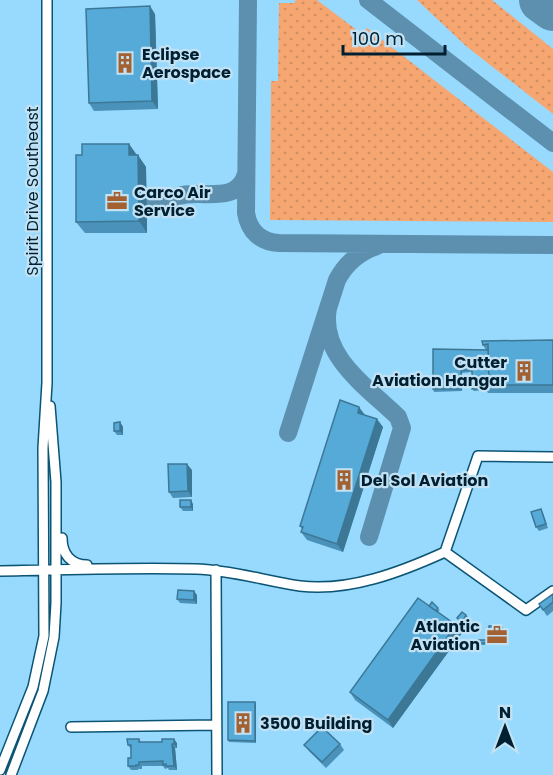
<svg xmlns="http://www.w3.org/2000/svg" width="553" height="775" viewBox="0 0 553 775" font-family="Poppins,sans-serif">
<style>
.grass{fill:url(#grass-dots)}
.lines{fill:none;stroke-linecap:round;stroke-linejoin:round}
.taxiway{stroke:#5c90ae;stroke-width:18}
.runway{stroke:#5c90ae;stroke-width:46}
.minor-casing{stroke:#0b5474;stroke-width:12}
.minor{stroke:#fff;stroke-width:9}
.wall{fill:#4a92b9}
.shaded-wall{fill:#3c7796}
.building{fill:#56aad7;stroke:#3c7796;stroke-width:1.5}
.labels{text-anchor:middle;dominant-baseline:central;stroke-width:4.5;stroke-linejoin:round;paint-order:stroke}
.poi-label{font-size:16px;font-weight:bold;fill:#002031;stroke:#c2e2f4;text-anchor:start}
.street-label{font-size:16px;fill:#002031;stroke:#c2e2f4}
</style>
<defs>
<pattern id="grass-dots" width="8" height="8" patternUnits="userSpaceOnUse" patternTransform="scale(1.5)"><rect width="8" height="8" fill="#f6a671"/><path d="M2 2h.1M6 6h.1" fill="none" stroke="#d18f62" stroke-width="1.8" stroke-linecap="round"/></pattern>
</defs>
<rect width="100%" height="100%" fill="#98d9fe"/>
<path class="grass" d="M296,0H317L362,34L367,28L553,172V222L270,220L271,81H278L279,3H294Z
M417,0H492L553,49V114L466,46Z"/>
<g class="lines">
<path class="taxiway" d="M248,0L246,213C249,231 260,242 279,243L553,245
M368,0L553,143
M151,204C166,203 171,197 183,195C206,191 238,203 246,174
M328,308C319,356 367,387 398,417L402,428L369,537
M288,433L337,280C346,263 359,252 377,246"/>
<path class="runway" d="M542,0L553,8"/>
<g class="minor-casing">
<path id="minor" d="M553,457L478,456L445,552L526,610L553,591
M62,538C62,554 71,565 87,565
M216,570L217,775
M0,571C65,570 131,567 196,569C232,570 265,581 300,586C349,592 401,572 445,552
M71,727L216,725
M0,770L33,687L44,636L43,448L47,383V0
M11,775L43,691L54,637L56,603V482L50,406"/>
</g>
<use href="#minor" class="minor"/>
</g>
<path class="wall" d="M155,14L158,109L94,111L89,103Z
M129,144L146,167L147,233H85L76,222L82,155Z
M553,340V393H488L486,390L474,391L472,389V372L462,373V391L434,392L433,389L486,350L483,345Z
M365,415L383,427L343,552L307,540L301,532L302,529L300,526Z
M120,422L123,427V435H117L114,431Z
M192,470V497L173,498L169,492Z
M193,504V511H183L180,507Z
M541,509L543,513L548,528L539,531L536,527Z
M553,594V611L547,616L539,604Z
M197,595V604L180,603L177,599Z
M429,606L440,610L438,612L456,625L462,633L393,728L355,700L350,692Z
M501,626L503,628V642H490V645H474L472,643L489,640Z
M256,704V743L229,742L228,740Z
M139,739L141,742L177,743V748H175L177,770H169L168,768L165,769L163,766H142V769H138V770H131L128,766L131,758V749L128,745Z
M340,744L344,750L326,768L309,751L304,745Z"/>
<path class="shaded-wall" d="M150,6L155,14L158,109L152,101Z
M129,144L137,156L129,155Z
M138,155L146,167L147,233L139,221Z
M461,370L462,373V391L461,389Z
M359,407L365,415L358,413Z
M377,419L383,427L343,552L337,544Z
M120,422L123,427V435L120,431Z
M187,464L192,470V497L188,491Z
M191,500L193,504V511L191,507Z
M194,591L197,595V604L194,600Z
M466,615L468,617L463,624L462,622Z
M456,625L462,633L393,728L388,720Z
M501,626L503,628V642L501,640Z
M255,702L256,704V743L255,741Z
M174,739L177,743V748L174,744Z
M172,744L175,748L177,770L174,766Z"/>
<path class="building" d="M150,6L152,101L89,103L86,9Z
M82,144H129V155H138L139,221L76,222V155H82Z
M553,340V385H483V382H489L488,344L483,345L482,341Z
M433,349L488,350L489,382H483V385L485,388L472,389V370H461V389H433Z
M340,400L359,407L358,413L377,419L337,544L301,532L303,527L300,526Z
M120,422V431H114V423Z
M168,464H187L188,491L169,492Z
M180,500H191V507H180Z
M541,509L546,524L536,527L531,512Z
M178,590L194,591V600L177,599Z
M553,594V602L543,610L539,604Z
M418,598L456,625L388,720L350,692Z
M432,602L438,608L436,611L429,606Z
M462,612L466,615L462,622L457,618Z
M489,626H501V640H489Z
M472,640H489V643H472Z
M228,702H255V741L228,740Z
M322,727L340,744L322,762L304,745Z
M127,739H139V742H162V739H174V744H172L174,766H166V764L163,765V761L139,762V765H136V766H128V758H131V745H128Z"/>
<defs>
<g id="building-bare" transform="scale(1.62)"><path d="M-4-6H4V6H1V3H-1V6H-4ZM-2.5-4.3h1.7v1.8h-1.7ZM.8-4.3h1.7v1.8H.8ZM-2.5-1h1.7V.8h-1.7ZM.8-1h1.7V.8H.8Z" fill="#a36030" stroke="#c2e2f4" stroke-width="2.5" paint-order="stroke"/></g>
<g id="office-bare" transform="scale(1.62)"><path d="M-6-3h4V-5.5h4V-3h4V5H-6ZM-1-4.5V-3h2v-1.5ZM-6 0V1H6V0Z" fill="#a36030" stroke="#c2e2f4" stroke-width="2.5" paint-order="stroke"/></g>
</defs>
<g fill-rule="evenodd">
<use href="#building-bare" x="125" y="63"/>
<use href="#office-bare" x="117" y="201"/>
<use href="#building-bare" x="524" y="371"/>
<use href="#building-bare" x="344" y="480"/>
<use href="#office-bare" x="497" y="635"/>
<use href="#building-bare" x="243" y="723"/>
</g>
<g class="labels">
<g class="poi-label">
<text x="142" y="54">Eclipse<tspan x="142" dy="18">Aerospace</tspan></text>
<text x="134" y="192">Carco Air<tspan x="134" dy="18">Service</tspan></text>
<text x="507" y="362" text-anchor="end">Cutter<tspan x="507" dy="18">Aviation Hangar</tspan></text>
<text x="361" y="480">Del Sol Aviation</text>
<text x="480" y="626" text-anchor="end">Atlantic<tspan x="480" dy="18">Aviation</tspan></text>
<text x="260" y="723">3500 Building</text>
</g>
<g class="street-label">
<text transform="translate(32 191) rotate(-90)">Spirit Drive Southeast</text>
</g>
</g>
<g transform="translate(505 727)" stroke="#c2e2f4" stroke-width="4.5" paint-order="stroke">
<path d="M0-4.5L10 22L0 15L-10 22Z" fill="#002031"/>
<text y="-9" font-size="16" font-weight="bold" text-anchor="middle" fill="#002031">N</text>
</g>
<path d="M343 45v9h102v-9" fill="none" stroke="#002031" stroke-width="3"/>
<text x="352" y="45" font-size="18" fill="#002031" stroke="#c2e2f4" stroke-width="4.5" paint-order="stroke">100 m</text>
</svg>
